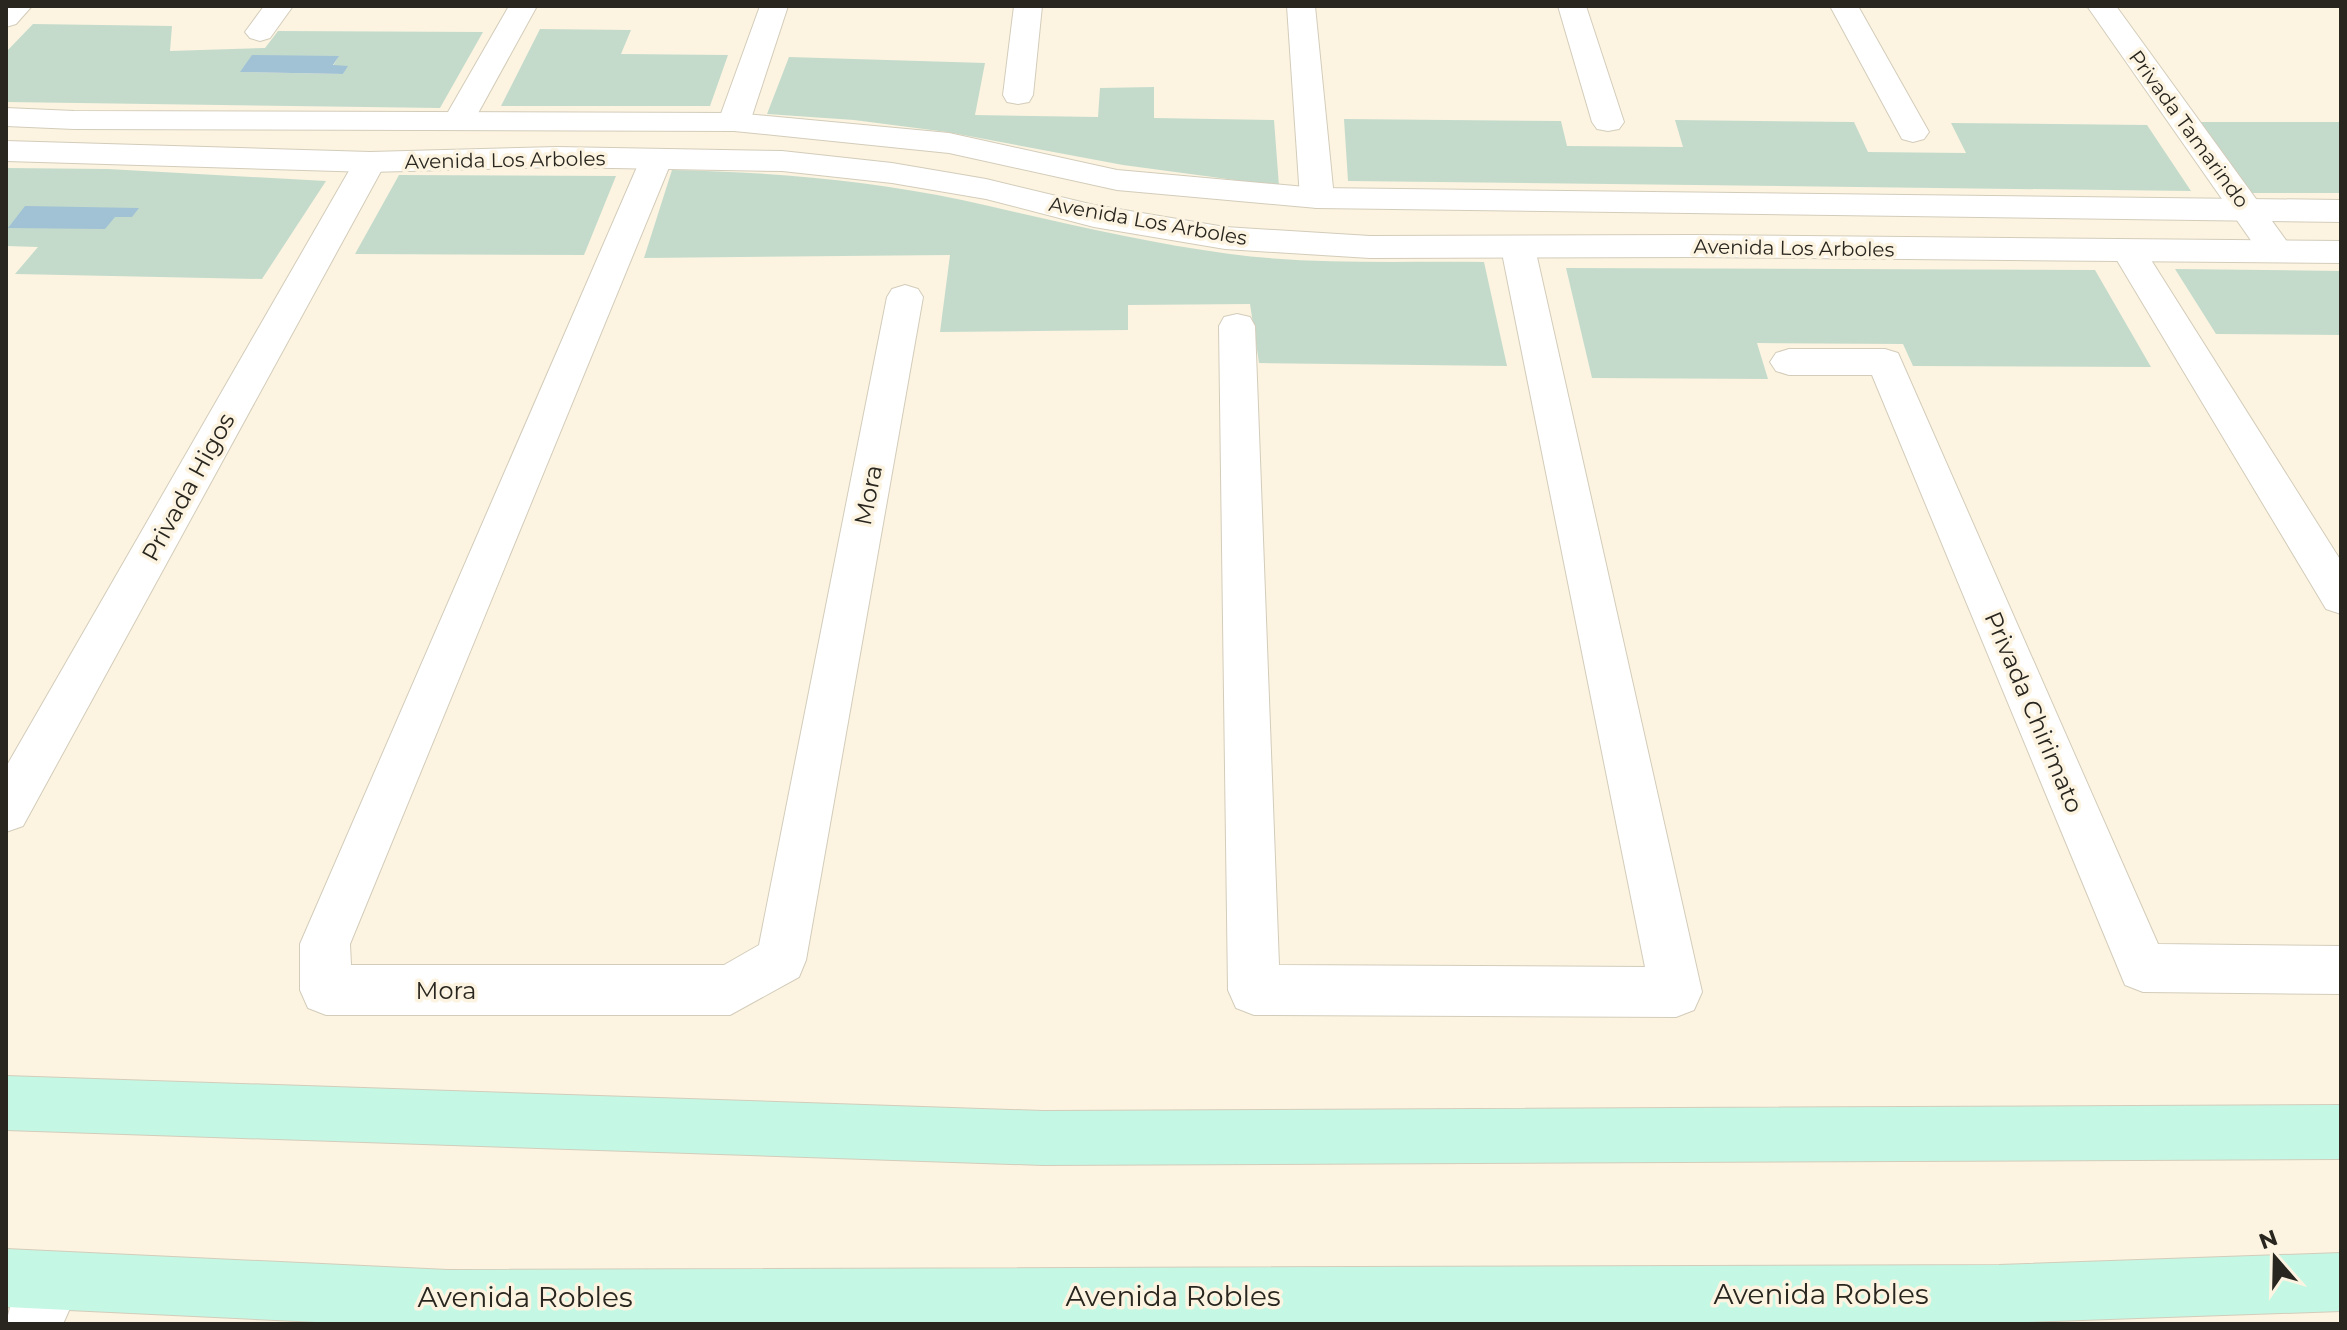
<svg xmlns="http://www.w3.org/2000/svg" width="2347" height="1330" viewBox="0 0 2347 1330" font-family="Montserrat,sans-serif">
<style>
.green{fill:#c4dbcc;fill-rule:evenodd}
.water{fill:#a1c1d5}
.lines{fill:none;stroke-linecap:round;stroke-linejoin:round}
.minor-casing{stroke:#d3ccba;stroke-width:2}
.tertiary-casing{stroke:#d3ccba;stroke-width:2}
.secondary-casing{stroke:#d3ccba;stroke-width:2}
.minor{fill:#fff;fill-rule:evenodd}
.tertiary{fill:#fff;fill-rule:evenodd}
.secondary{fill:#c4f8e5;fill-rule:evenodd}
.labels{text-anchor:middle;dominant-baseline:central;stroke-width:7;stroke-linejoin:round;paint-order:stroke}
.far-street-label{font-size:20px;fill:#29261f;stroke:#fcf4e1}
.street-label{font-size:24px;fill:#29261f;stroke:#fcf4e1}
.near-street-label{font-size:28px;fill:#29261f;stroke:#fcf4e1}
</style>
<rect width="100%" height="100%" fill="#fcf4e1"/>
<path class="green" d="M33,24L172,26L170,51L265,48L278,31L483,32L440,108L6,102V52ZM338,57L333,66H347L343,74L240,72Z
M540,29L631,30L621,54L728,55L710,106H501Z
M789,57L985,63L975,115L1098,117L1100,88L1154,87V118L1274,120L1279,186L1123,165L947,132L854,120L767,114Z
M1344,119L1561,121L1567,146L1683,147L1675,120L1854,122L1868,152L1966,153L1951,123L2147,125L2191,191L1348,181Z
M2199,122H2341V193H2251Z
M6,168L108,169L326,181L262,279L15,274L38,247L6,246Z
M672,170C769,172 867,180 962,200C1051,220 1139,242 1230,254C1313,265 1400,261 1484,262L1507,366L1259,363L1250,304L1128,305V330L940,332L950,255L644,258Z
M399,175L616,176L584,255L355,254Z
M1566,268L2095,270L2151,367L1913,366L1903,344L1757,343L1768,379L1592,378Z
M2175,269L2341,271V335L2216,334Z"/>
<path class="water" d="M252,55L339,56L333,65L348,66L343,74L240,72Z
M25,206L139,208L132,217H115L105,229L8,228Z"/>
<g class="lines">
<g class="minor-casing">
<path id="minor" d="M6,6H32L16,24L6,27Z
M264,6H293L270,38L260,41L250,38L245,32Z
M509,6H537L471,126L460,128L449,126L444,119Z
M760,6H788L750,122L745,129L734,131L723,129L718,122Z
M1014,6H1042L1033,95L1029,102L1018,104L1007,102L1003,95Z
M1287,6H1315L1334,198L1329,205L1317,208L1305,205L1300,198Z
M1558,6H1586L1624,122L1619,129L1608,131L1597,129L1592,122Z
M1830,6H1858L1929,132L1924,139L1913,142L1902,139Z
M2087,6H2116L2288,243L2293,251L2288,259L2276,262L2264,259Z
M656,150L667,153L672,160L350,944L351,965H724L759,945L887,297L892,289L905,285L918,289L923,297L806,960L799,977L730,1015H326L308,1008L300,990V944L640,160L645,153Z
M370,152L381,155L386,162L23,826L6,832V767L354,162L359,155Z
M1518,237L1530,240L1535,248L1702,992L1694,1010L1676,1017L1254,1015L1236,1008L1228,990L1219,326L1224,317L1237,314L1250,317L1255,326L1279,965L1645,967L1501,248L1506,240Z
M2129,241L2141,244L2341,561V614L2326,609L2112,252L2117,244Z
M1789,349H1885L1898,353L2158,944L2341,946V994L2143,992L2125,985L1872,375H1789L1776,371L1770,362L1776,353Z
M53,1252L74,1260L82,1281L63,1324H6L11,1303L32,1260Z"/>
</g>
<g class="tertiary-casing">
<path id="tertiary" d="M6,108L74,111L734,113L949,133L1117,170L1317,188L2341,200V222L1317,208L1117,190L949,153L734,131L74,129L6,126Z
M6,141L370,152L557,147L782,151L892,163L986,179L1094,205L1225,227L1370,236L1694,235L2341,241V263L1694,257L1370,258L1225,249L1094,227L986,199L892,183L782,171L557,167L370,172L6,161Z"/>
</g>
<g class="secondary-casing">
<path id="secondary" d="M6,1076L1043,1111L2341,1105V1159L1043,1165L6,1130Z
M6,1249L448,1270L1999,1265L2341,1253V1311L1999,1323L360,1324L6,1307Z"/>
</g>
<use href="#minor" class="minor"/>
<use href="#tertiary" class="tertiary"/>
<use href="#secondary" class="secondary"/>
</g>
<g class="labels">
<g class="far-street-label">
<text transform="translate(2189 129) rotate(54)">Privada Tamarindo</text>
<text transform="translate(505 160) rotate(-1)">Avenida Los Arboles</text>
<text transform="translate(1148 221) rotate(10)">Avenida Los Arboles</text>
<text transform="translate(1794 248) rotate(1)">Avenida Los Arboles</text>
</g>
<g class="street-label">
<text transform="translate(188 487) rotate(-61)">Privada Higos</text>
<text transform="translate(868 495) rotate(-79)">Mora</text>
<text transform="translate(2034 712) rotate(67)">Privada Chirimato</text>
<text x="446" y="990">Mora</text>
</g>
<g class="near-street-label">
<text x="1821" y="1294">Avenida Robles</text>
<text x="1173" y="1296">Avenida Robles</text>
<text x="525" y="1297">Avenida Robles</text>
</g>
</g>
<rect width="2347" height="1330" fill="none" stroke="#29261f" stroke-width="16"/>
<g transform="translate(2275 1258) rotate(340)" stroke="#fcf4e1" stroke-width="6" paint-order="stroke">
<path d="M0-6L14 30L0 20L-14 30Z" fill="#29261f"/>
<text y="-12" font-size="22" font-weight="bold" text-anchor="middle" fill="#29261f">N</text>
</g>
</svg>
